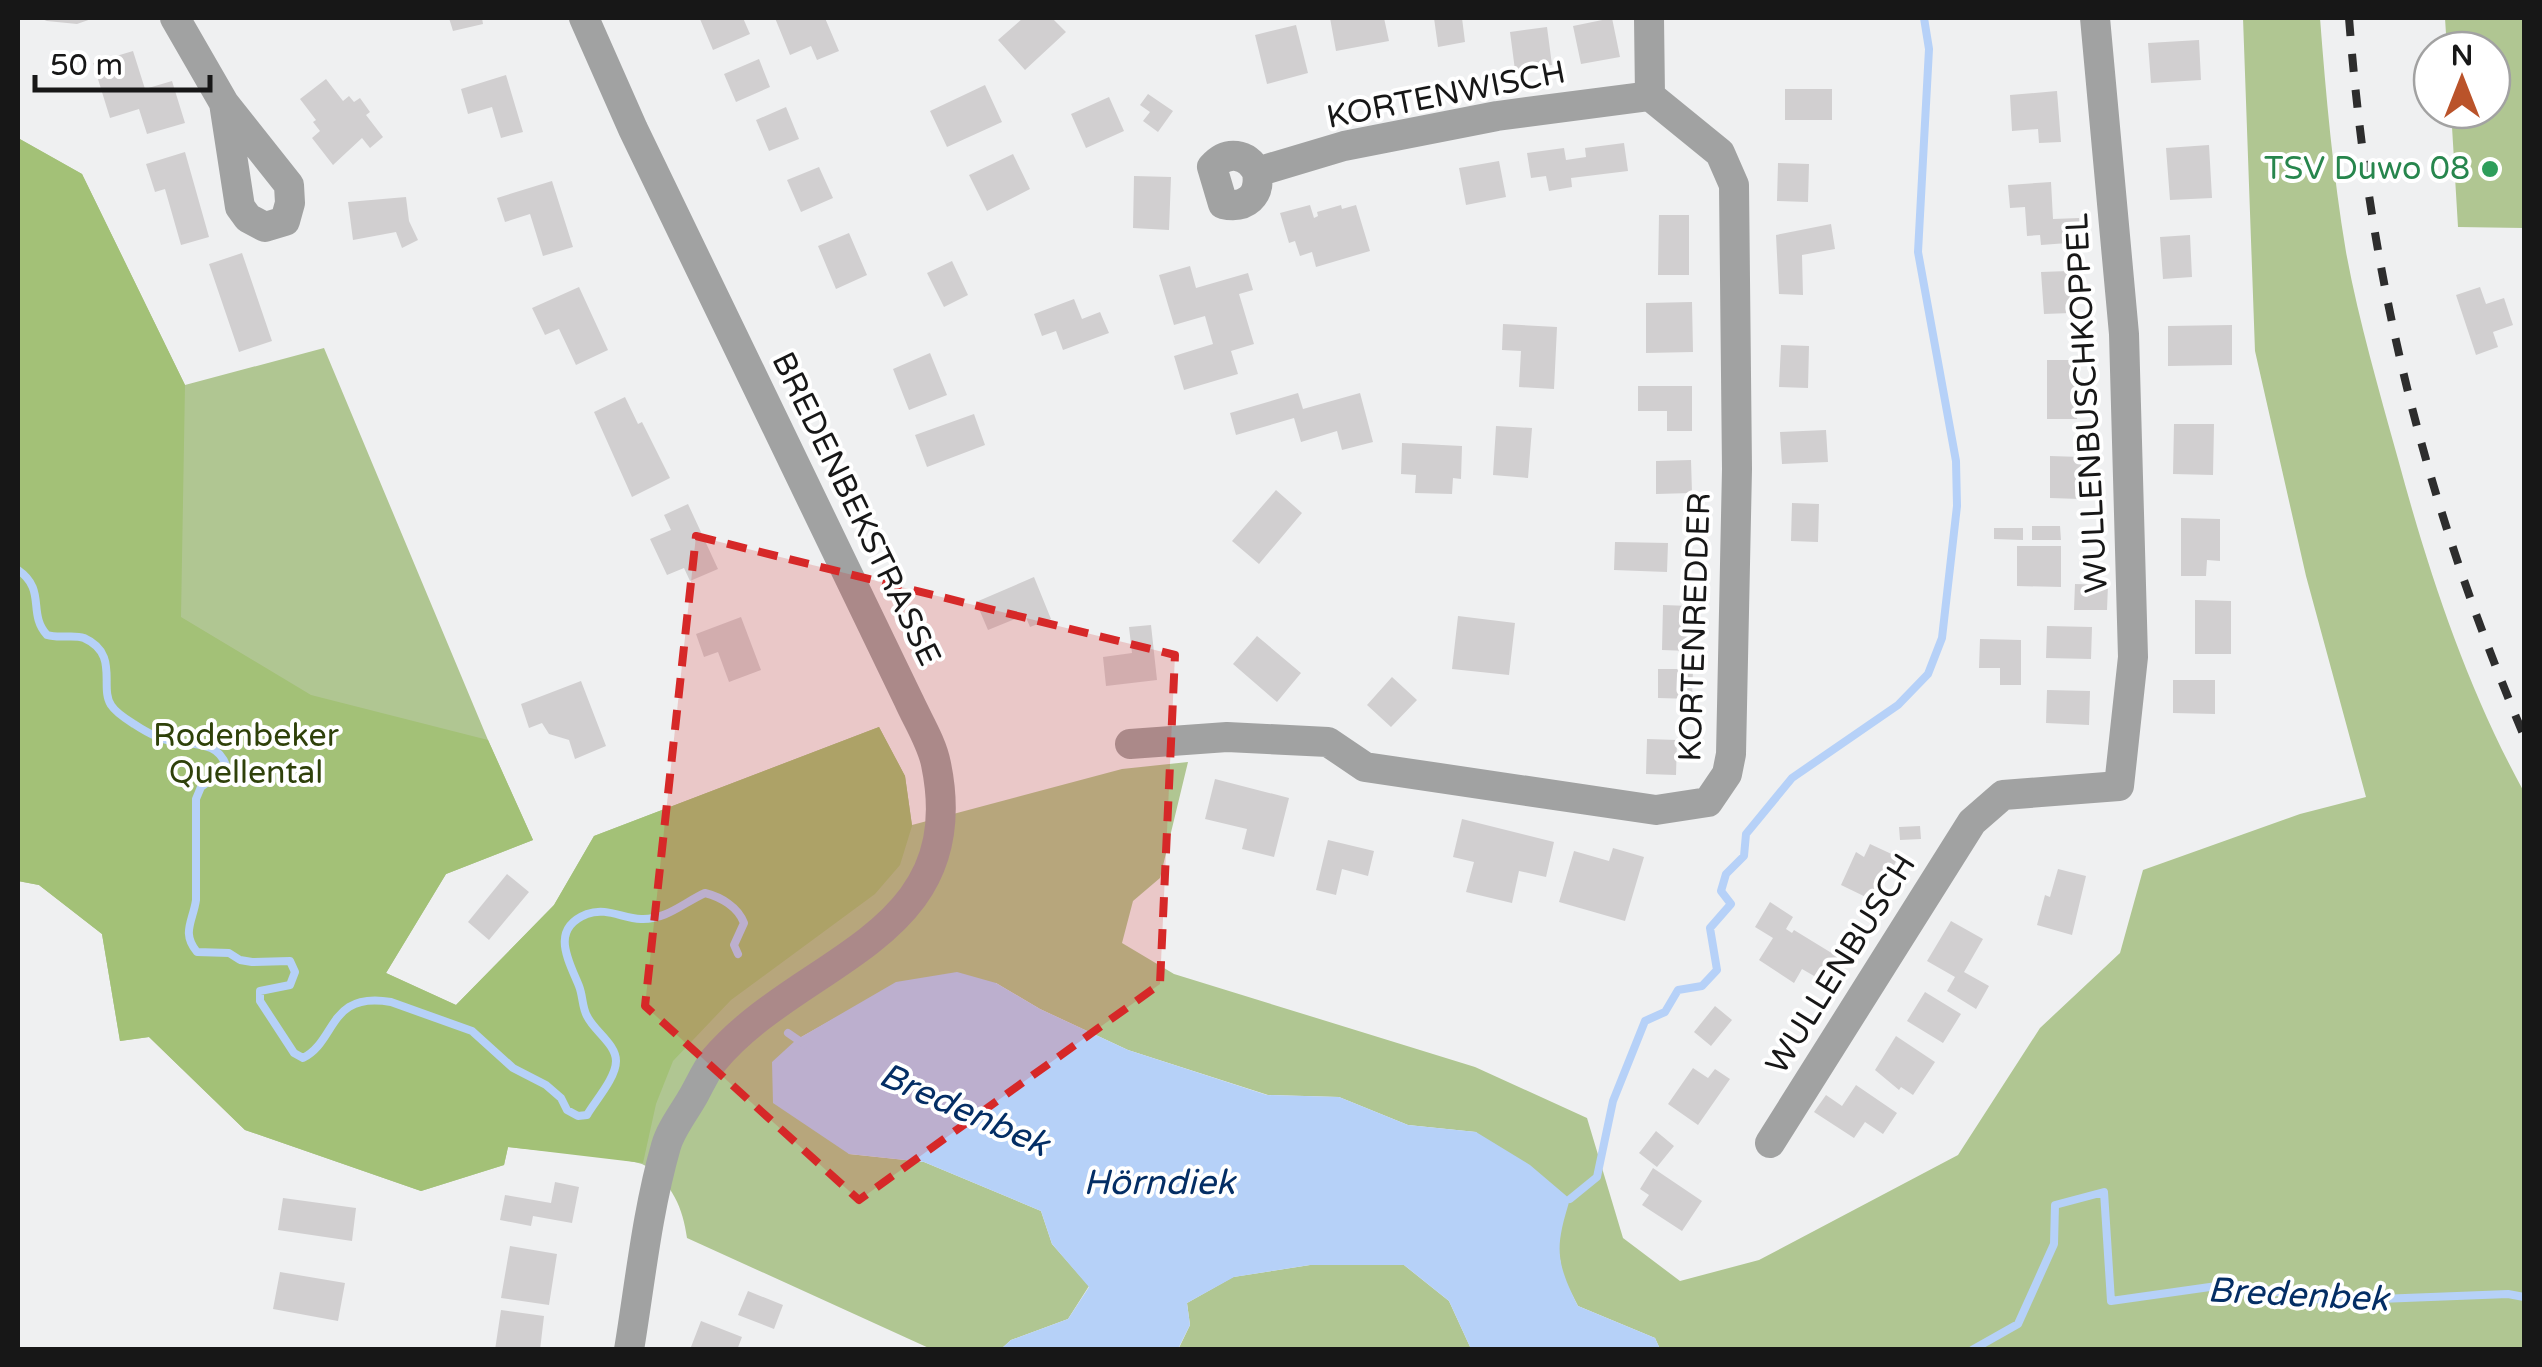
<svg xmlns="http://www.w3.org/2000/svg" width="2542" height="1367" viewBox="0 0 2542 1367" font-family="'Varela Round',sans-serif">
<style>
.green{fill:#b0c692}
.forest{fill:#a3c177}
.water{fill:#b6d1f8}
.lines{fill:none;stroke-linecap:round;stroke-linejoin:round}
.stream{stroke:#b6d1f8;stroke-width:8}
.building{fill:#d1cfd0}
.minor{stroke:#a1a2a2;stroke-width:30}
.rail{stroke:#2d2d2d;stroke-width:8;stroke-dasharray:18 18;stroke-linecap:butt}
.marked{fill:#d62828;fill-opacity:0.2;stroke:#d62828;stroke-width:8;stroke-dasharray:20 12;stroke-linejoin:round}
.leisure-dot{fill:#2e9e5b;stroke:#fff;stroke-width:4}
.labels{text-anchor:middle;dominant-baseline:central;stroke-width:8;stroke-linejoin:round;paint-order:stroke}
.street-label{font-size:32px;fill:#171717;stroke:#fff}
.leisure-label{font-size:32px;fill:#27864d;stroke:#fff;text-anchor:end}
.park-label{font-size:32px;fill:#2f410a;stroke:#fff}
.water-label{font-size:35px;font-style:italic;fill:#042e65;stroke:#fff}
</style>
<rect width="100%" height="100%" fill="#eff0f1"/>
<path class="green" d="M2243,18H2320C2326,96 2333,174 2346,252C2359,322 2379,390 2398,459C2429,574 2467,688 2524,792V1349H1660L1655,1338L1578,1306L1563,1277L1557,1241L1476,1132L1408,1125L1339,1097L1268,1095L1128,1050L1040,1009L996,983L860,1004L796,1040L849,1154L924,1162L1041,1211L1052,1244L1089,1286L1068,1319L1011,1340L1001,1349H931L687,1238C683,1208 672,1183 646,1166C634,1157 530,1150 508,1147L504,1165L421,1191L245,1130L149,1037L120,1041L102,934L39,885L18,881V138L82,174L185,385L324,348L488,740L533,840L446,874L386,973L456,1005L554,905L594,836L879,727L905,776L912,825L1122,769L1188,762L1160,878L1133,901L1122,943L1174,974L1475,1067L1587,1118L1623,1238L1680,1281L1759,1260L1958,1155L2040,1028L2120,953L2143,870L2300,814L2366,797L2306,576L2255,351Z
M2445,18H2524V228L2458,227L2451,110H2492V50H2447Z
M1310,1265H1404L1449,1301L1471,1349L1178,1350L1190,1325L1187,1303L1233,1277Z"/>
<path class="forest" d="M18,138L82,174L185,385L181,617L311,695L488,740L533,840L446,874L386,973L456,1005L554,905L594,836L879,727L905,776L912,826L900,865L875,894L731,1000L673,1061L656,1104L643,1163L508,1147L504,1165L421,1191L245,1130L149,1037L120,1041L102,934L39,885L18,881Z"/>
<path class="water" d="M957,972L996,983L1040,1009L1128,1050L1267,1095L1339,1097L1408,1125L1476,1132L1530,1165L1570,1199C1555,1248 1555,1260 1578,1306L1655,1338L1660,1349H1471L1449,1301L1404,1265H1310L1234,1277L1187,1303L1190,1325L1178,1349H1001L1011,1340L1068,1319L1089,1287L1052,1244L1041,1211L924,1162L849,1154L773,1103L772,1062L796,1040L896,982Z"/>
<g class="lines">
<path class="stream" d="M18,570C47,590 27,613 47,635C60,639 73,634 84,638C120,654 99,687 111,705C116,713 126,719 134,724C146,732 163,741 177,742C198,745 219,742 227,768L201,787L196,799V900C193,921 181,933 197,952L229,953L240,960L252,962L290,961L295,972L290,985L260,991V1001L294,1053L303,1058C337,1041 328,991 391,1002L472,1031L513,1068L546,1085L561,1098L567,1110L578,1116L587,1115C595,1101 616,1078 616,1061C616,1044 594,1031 587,1016C582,1007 583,996 579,986C569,961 549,929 587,914C606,907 622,918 641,919C666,920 683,903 705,893C721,897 738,907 744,923L734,945L738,954
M788,1033L804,1044
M1570,1199L1597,1177L1613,1101L1645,1021L1665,1012L1678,990L1702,986L1717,970L1710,928L1731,904L1721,891L1726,874L1744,856L1746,834L1792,778L1898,705L1928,674L1942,638L1957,506L1956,461L1918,252L1929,49L1924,18
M1972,1350L2018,1324L2054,1244L2055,1205L2104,1192L2111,1301L2231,1284L2328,1301L2508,1294L2524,1297"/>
</g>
<path class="building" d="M39,18H94L77,24L47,21Z
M449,18H482L483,24L453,31Z
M703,18H743L750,34L713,50L700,19Z
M775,18H825L839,51L817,60L811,46L790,55Z
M1023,18H1052L1066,32L1025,70L998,40Z
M1330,18H1384L1389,41L1336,51Z
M1434,18H1462L1465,42L1438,47Z
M1612,18L1620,57L1581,64L1573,26Z
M1296,25L1308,73L1267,84L1255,35Z
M1547,27L1552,65L1515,70L1510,32Z
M2199,40L2201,80L2151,83L2148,43Z
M133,51L145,89L172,81L185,123L147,134L139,109L110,118L93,63Z
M759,59L770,87L736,102L724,74Z
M506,75L523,132L501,138L492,107L468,114L461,89Z
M326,79L343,101L349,96L354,102L360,98L370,112L366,115L383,137L370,148L362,138L333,165L312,138L320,131L313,122L316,120L300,99Z
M985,85L1002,122L947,147L930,111Z
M1785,89H1832V120H1785Z
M2057,91L2061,142L2039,143L2038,129L2012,131L2010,95Z
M1148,94L1173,111L1158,132L1143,121L1150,112L1140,105Z
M1109,97L1124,131L1086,148L1071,114Z
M786,107L799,139L769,151L756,120Z
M1624,143L1628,171L1571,178L1572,187L1549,191L1546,176L1531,178L1527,153L1564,148L1566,160L1586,157L1585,148Z
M2209,145L2212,198L2170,200L2166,148Z
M185,152L209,237L181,245L165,189L155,192L146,164Z
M1013,154L1030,189L987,211L969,175Z
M1499,161L1506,197L1466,205L1459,168Z
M1778,163L1809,164L1808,202L1777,201Z
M819,167L833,198L801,212L787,180Z
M1134,176L1171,177L1169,230L1133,228Z
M552,181L573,247L543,256L530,214L505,222L497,198Z
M2051,182L2053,219L2079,218L2081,242L2041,245L2040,235L2027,236L2025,207L2010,208L2008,185Z
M406,197L409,221L418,240L402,248L396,232L353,240L348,202Z
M1310,205L1314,218L1318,216L1317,212L1341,205L1342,209L1356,205L1370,251L1316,267L1312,252L1300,256L1295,241L1289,243L1280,213Z
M1659,215H1689V275H1658Z
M1831,224L1835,249L1802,255L1803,295L1779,294L1776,235Z
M849,233L867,275L836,289L818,246Z
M2190,235L2192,277L2163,279L2160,237Z
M242,253L272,341L239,352L209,264Z
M952,261L968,295L944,307L927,273Z
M1190,266L1196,288L1248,273L1253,290L1239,294L1254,344L1231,351L1238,374L1184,390L1174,356L1213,344L1205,316L1174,325L1159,275Z
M2068,271L2071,313L2044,314L2041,272Z
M579,287L608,350L576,365L559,329L545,335L532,308Z
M2480,287L2486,304L2504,298L2513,325L2493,332L2498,347L2476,355L2456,295Z
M1074,299L1082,319L1100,312L1109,333L1063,350L1056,331L1042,336L1034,314Z
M1692,302L1693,352L1646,353V303Z
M1503,324L1557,327L1554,389L1519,387L1521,351L1502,350Z
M2232,325V365L2168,366V326Z
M1781,345L1809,346L1808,388L1779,387Z
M930,353L947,395L909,410L893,369Z
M2047,360H2078L2077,419H2047Z
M1638,386H1692V431H1667V411H1638Z
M1298,393L1303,409L1360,393L1373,442L1342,450L1337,431L1301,442L1294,418L1236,435L1230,413Z
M625,397L638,424L642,422L670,478L632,497L594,412Z
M974,414L985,445L927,467L915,435Z
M2174,424H2214L2213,475L2173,474Z
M1496,426L1532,428L1528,478L1493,475Z
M1826,430L1828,462L1782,464L1780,432Z
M1402,443L1462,446L1461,479L1453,478L1452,494L1415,493L1416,475L1401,474Z
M2050,456L2081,457L2080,499L2050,498Z
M1691,460L1692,493L1656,494V461Z
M1276,490L1302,513L1259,564L1232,541Z
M1792,503L1819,504L1818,542L1791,541Z
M688,504L718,569L690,581L684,568L667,575L650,539L671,530L664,515Z
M2181,518L2220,519V561L2207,560L2206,576H2181Z
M2032,526H2060L2061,540H2032Z
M1994,528H2023V540L1994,539Z
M1615,542L1668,543L1667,572L1614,570Z
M2017,546H2061V587L2017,586Z
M1034,577L1051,619L1030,627L1025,615L988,630L976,602Z
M2075,584L2108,585L2107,610H2074Z
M2195,600L2231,601V654H2195Z
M1663,605L1690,606L1689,651L1662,650Z
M1458,616L1515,623L1509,675L1452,669Z
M741,617L761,670L729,682L718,652L704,657L696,634Z
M1151,625L1157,680L1106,686L1103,657L1132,653L1129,627Z
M2047,626L2092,627L2091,659L2046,658Z
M1257,636L1301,673L1277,702L1233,664Z
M1980,639L2021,640V685H2000V668H1979Z
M1658,669H1693L1692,699L1658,698Z
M1392,677L1417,700L1391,727L1367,705Z
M2173,680H2215V714L2173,713Z
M581,681L606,746L575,759L569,740L549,734L542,723L529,728L521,704Z
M2047,690L2090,691L2089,725L2046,723Z
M1647,739L1677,740L1676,775L1646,774Z
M1215,779L1289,798L1274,857L1242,849L1247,829L1205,819Z
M1462,819L1554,842L1546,877L1519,871L1512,903L1466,892L1474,862L1453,857Z
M1920,826L1921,839L1900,840L1899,827Z
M1328,840L1374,851L1368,876L1342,869L1336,895L1316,890Z
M1870,844L1898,857L1890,874L1885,872L1872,900L1841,885L1856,852L1864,857Z
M1613,848L1644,857L1625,921L1559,902L1574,851L1609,861Z
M2058,869L2086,876L2072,935L2037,925L2045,895L2050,897Z
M507,874L529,892L489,940L468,922Z
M1770,902L1793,917L1786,929L1792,933L1794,930L1843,960L1828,984L1802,969L1794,983L1759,960L1773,938L1755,927Z
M1951,921L1983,939L1964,972L1989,986L1976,1009L1947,991L1955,977L1927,961Z
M1925,992L1961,1014L1943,1043L1907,1021Z
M1715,1006L1732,1020L1711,1046L1694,1032Z
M1896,1036L1935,1062L1913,1095L1901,1087L1899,1090L1875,1070Z
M1693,1068L1708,1078L1715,1069L1730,1079L1698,1125L1668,1104Z
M1856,1085L1897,1113L1883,1134L1865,1122L1854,1138L1814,1112L1826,1095L1842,1106Z
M1656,1131L1674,1146L1657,1167L1639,1153Z
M1653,1168L1702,1201L1682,1231L1642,1205L1649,1195L1640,1189Z
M555,1182L579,1187L572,1223L533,1216L531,1226L500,1220L505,1195L551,1203Z
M283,1198L356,1208L352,1241L278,1230Z
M510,1246L557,1254L549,1305L501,1298Z
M280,1272L345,1283L338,1321L273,1309Z
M748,1291L783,1305L774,1329L738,1315Z
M501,1310L544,1316L540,1350H495Z
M701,1321L742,1337L737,1350L691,1347Z"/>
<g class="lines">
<path class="minor" d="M175,18L224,103L289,185L290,203L285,221L265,227L248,218L240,207L224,103
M584,18L633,129L909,701C918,721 932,743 936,764C972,939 801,957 714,1060C707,1069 701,1082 695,1093C686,1110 671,1128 666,1146C647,1212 640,1283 629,1350
M1257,172C1261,196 1246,209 1223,204L1212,167C1227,150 1247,153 1257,172L1344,146L1497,116L1650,96
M1130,744L1227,737L1328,742L1365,767L1656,810L1708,802L1727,774L1731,754L1737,469L1734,185L1720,153L1650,96L1649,18
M1770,1143L1972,822L2003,795L2119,786L2133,657L2124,334L2095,18"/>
<path class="rail" d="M2349,18C2369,276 2423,497 2524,736"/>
</g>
<path class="marked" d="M696,536L1175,655L1160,984L859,1200L645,1006Z"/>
<circle class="leisure-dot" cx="2490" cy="169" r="10"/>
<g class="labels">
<g class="street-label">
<text transform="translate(1446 95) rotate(-11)">KORTENWISCH</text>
<text transform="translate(2087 403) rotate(-93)">WULLENBUSCHKOPPEL</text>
<text transform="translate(856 509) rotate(64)">BREDENBEKSTRASSE</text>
<text transform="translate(1695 627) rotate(-88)">KORTENREDDER</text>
<text transform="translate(1841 964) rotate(-58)">WULLENBUSCH</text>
</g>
<g class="leisure-label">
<text x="2470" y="169">TSV Duwo 08</text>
</g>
<g class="park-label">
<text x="246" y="736">Rodenbeker<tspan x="246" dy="37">Quellental</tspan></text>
</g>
<g class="water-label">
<text transform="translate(964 1110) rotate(24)">Bredenbek</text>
<text x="1159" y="1183">Hörndiek</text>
<text transform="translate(2298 1295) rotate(3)">Bredenbek</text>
</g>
</g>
<rect width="2542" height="1367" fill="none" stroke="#171717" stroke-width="40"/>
<g transform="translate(2462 80)"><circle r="48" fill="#ffffff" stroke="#a2a2a2" stroke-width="2.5"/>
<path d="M0-8L18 38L0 25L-18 38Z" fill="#ba532a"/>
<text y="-15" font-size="28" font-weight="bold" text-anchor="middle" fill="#171717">N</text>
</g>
<path d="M35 75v15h175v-15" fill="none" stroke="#171717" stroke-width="5"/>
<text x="50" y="75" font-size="30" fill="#171717" stroke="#ffffff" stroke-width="8" paint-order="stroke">50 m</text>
</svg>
